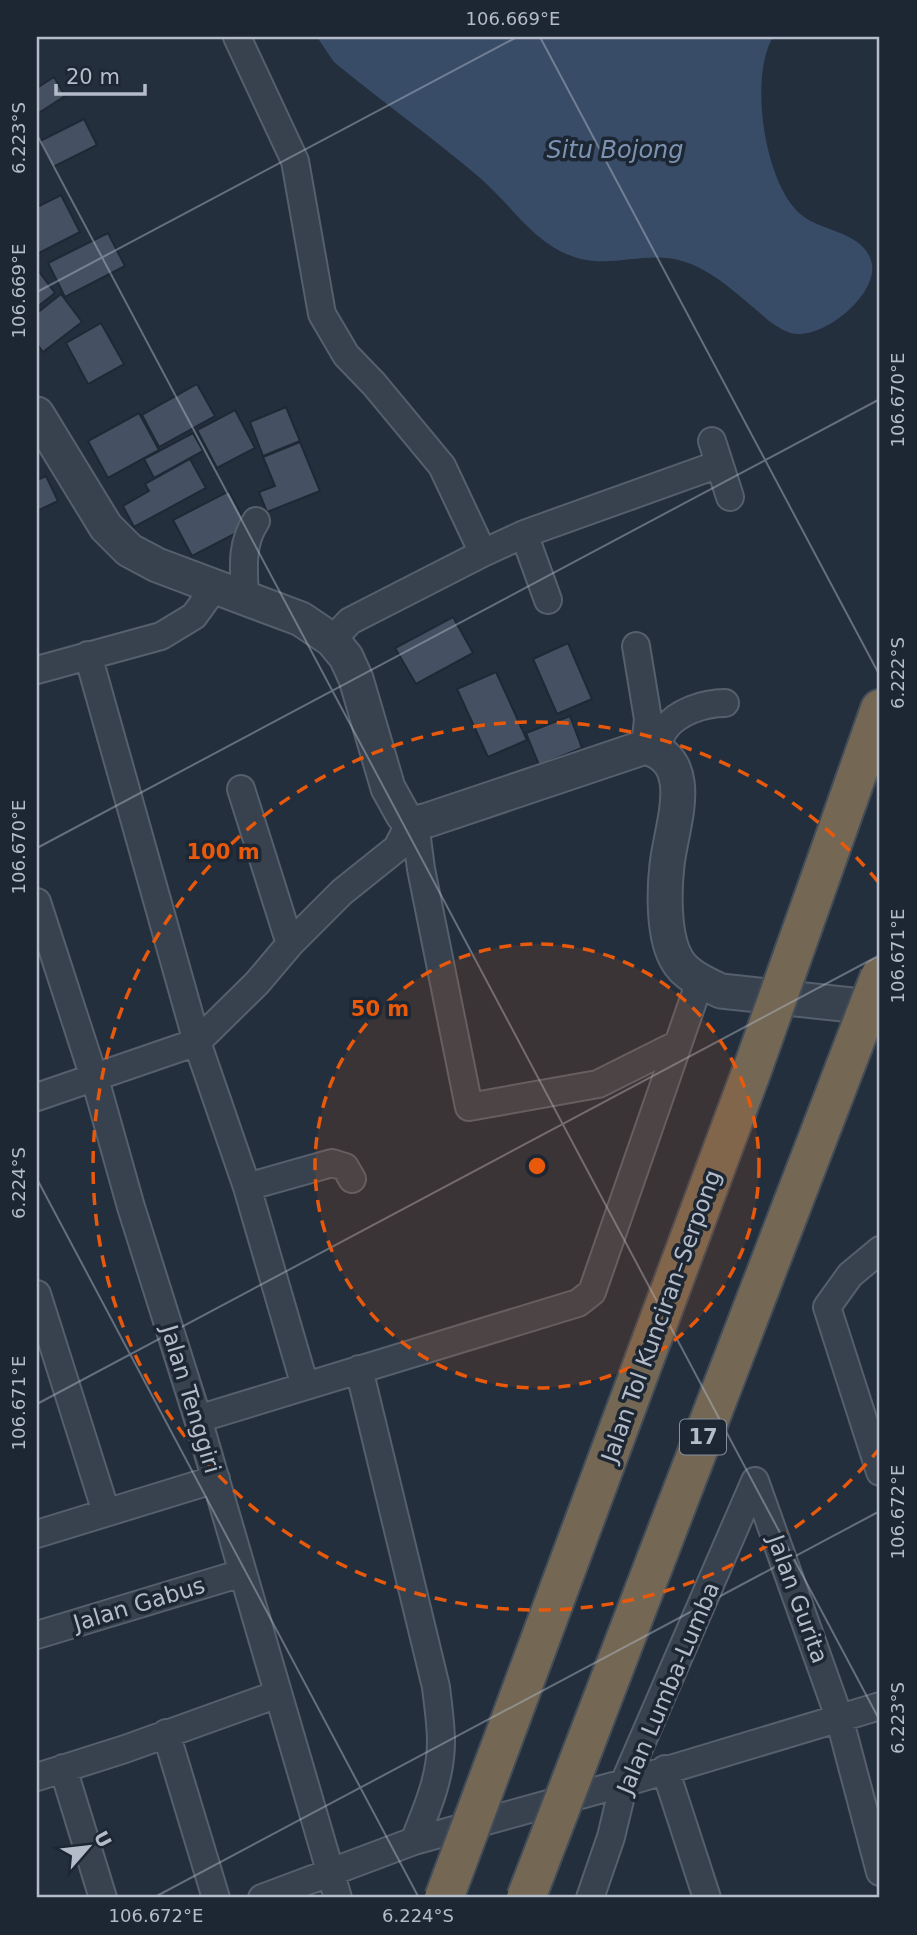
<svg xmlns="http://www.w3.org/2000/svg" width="917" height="1935" viewBox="0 0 917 1935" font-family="'DejaVu Sans',sans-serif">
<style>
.water{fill:#394c67}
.building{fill:#455162;stroke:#1f2835;stroke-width:2}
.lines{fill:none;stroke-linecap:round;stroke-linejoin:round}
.minor-casing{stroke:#565f6c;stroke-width:30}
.tertiary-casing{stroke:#565f6c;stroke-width:37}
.motorway-casing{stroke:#434c59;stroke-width:42}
.minor{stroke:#38414e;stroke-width:26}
.tertiary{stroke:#38414e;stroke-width:33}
.motorway{stroke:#746855;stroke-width:38}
.motorway-bridge-casing{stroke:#434c59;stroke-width:42;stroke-linecap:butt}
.motorway-bridge{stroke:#746855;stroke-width:38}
.ticks{fill:none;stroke:#b4bcc9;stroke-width:2;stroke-opacity:0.45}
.ring{fill:none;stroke:#e8590c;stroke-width:3.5;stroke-dasharray:12 9}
.labels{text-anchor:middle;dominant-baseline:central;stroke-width:7;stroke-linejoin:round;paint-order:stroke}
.shield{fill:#1d2633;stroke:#878f9c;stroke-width:2}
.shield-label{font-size:21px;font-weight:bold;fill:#b4bcc9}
.street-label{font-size:23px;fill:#b4bcc9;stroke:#1d2633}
.water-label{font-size:24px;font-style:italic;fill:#7c92b1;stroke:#1d2633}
.centre{fill:#e8590c;stroke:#1d2633;stroke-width:3.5}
.ring-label{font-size:21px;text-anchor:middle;font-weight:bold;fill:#e8590c;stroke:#1d2633;stroke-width:7;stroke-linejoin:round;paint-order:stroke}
.neatline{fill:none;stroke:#b4bcc9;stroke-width:2.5}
.ticks-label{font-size:18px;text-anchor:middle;fill:#b4bcc9}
</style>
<rect width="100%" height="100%" fill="#242f3e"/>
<path class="water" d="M317,37H773C749,77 764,179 798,212C818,232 861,230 871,260C882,293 821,342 791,333C773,327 762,314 748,303C728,286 707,268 682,261C649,251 614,267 581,259C535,247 513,206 479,177C432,137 381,101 334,62Z"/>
<path class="building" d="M54,77L65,96L37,114V88Z
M84,119L97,145L53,167L40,141Z
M61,195L80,232L37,254V207Z
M108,233L125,266L65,297L48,263Z
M37,269L55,293L37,307Z
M61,294L82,322L43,352L37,344V313Z
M101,323L124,364L88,384L66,343Z
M197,384L215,416L159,447L142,415Z
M286,407L300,441L263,456L250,422Z
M235,410L255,448L217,468L197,430Z
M139,413L159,450L108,478L88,441Z
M193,433L203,451L154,478L144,459Z
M300,442L320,491L267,512L259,492L275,486L263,457Z
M190,459L206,488L134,527L123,506L149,491L145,484Z
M46,476L58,501L37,511V480Z
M229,491L248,527L192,556L173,520Z
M453,617L473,653L416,684L395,648Z
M568,643L592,699L557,714L533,659Z
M496,672L527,740L488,757L457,689Z
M570,716L582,748L539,765L526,733Z"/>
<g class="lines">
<g class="minor-casing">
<path id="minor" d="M237,37L295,161L322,314L346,355L374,384L442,466L483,553
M712,441L730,497
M524,534L548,600
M245,598C244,571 240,545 256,521
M332,640L350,621L483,553L524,534L719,464
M636,646L648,719L645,747
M88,655L197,1042L247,1187L305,1386
M37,670L161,636L194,616L215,587
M655,749C658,743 661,735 665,729C677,712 704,703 725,703
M241,789L290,944
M415,823L421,869L469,1107L598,1084L678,1044
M37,902L99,1093L131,1207L198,1419L338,1898
M37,1097L197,1042L257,983L290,944L342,892L397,848L410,822
M247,1187L332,1163L345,1167L352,1179
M880,1250L850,1275L827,1307L880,1472
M37,1294L106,1512
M359,1369L436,1687C438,1705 441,1724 441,1742C441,1777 427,1809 414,1841
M198,1419L578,1303L592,1292L700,981
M755,1481L839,1717L880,1872
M37,1534L216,1479
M37,1635L242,1573
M166,1733L216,1898
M63,1768L103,1898
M665,1769L707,1898
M37,1777L125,1749L278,1694
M262,1898L414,1841L624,1783L880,1706
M590,1898L611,1837L624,1783L755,1481"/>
</g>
<g class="tertiary-casing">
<path id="tertiary" d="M37,414L106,527L129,550L157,565L301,619L332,640L346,657L356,679L388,788L403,815L410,822L415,823L428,820L645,747C699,761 671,826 667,865C664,891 663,937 677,960C685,975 706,984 721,991L880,1008"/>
</g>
<g class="motorway-casing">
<path id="motorway" d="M848,800L880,709"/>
</g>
<use href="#minor" class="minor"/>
<use href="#tertiary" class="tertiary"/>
<use href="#motorway" class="motorway"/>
<g class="motorway-bridge-casing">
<path id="motorway-bridge" d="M444,1898L751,1073L848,800
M526,1898L880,976"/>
</g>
<use href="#motorway-bridge" class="motorway-bridge"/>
</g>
<path class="ticks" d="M540,37L880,676M37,135L880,1721M37,292L517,37M37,848L880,399M37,1179L419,1898M37,1404L880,955M153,1898L880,1511"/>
<circle cx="537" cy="1166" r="222" fill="#e8590c" fill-opacity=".12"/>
<g class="ring">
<circle cx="537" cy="1166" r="222"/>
<path d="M880 1448A444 444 0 1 1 880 884"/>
</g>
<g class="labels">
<rect class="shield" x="680" y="1419.5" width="46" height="35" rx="5"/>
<g class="shield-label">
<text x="703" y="1437">17</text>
</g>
<g class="street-label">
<text transform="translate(661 1316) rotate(-70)">Jalan Tol Kunciran–Serpong</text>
<text transform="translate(191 1399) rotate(73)">Jalan Tenggiri</text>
<text transform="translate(798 1599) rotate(70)">Jalan Gurita</text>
<text transform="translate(139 1604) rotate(-17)">Jalan Gabus</text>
<text transform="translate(668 1688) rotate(-67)">Jalan Lumba-Lumba</text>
</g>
<g class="water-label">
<text x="615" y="150">Situ Bojong</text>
</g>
</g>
<circle cx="537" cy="1166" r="10" class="centre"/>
<g class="ring-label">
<text x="223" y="859">100 m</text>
<text x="380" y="1016">50 m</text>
</g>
<rect width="917" height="1935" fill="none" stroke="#1d2633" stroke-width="77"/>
<g transform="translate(88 1847) rotate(62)" stroke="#1d2633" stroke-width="5" paint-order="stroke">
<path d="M0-5L12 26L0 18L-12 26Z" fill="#b4bcc9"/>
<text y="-10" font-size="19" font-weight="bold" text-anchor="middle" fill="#b4bcc9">U</text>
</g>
<path d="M56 84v10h89v-10" fill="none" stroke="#b4bcc9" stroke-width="3.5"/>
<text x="66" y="84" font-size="21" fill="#b4bcc9" stroke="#1d2633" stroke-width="5" paint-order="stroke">20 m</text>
<rect x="38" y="38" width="840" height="1858" class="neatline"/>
<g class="ticks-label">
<text x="513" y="25">106.669°E</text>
<text transform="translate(19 138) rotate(-90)" y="6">6.223°S</text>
<text transform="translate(19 291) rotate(-90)" y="6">106.669°E</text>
<text transform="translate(898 400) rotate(-90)" y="6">106.670°E</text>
<text transform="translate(898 673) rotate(-90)" y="6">6.222°S</text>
<text transform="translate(19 847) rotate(-90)" y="6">106.670°E</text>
<text transform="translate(898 956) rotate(-90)" y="6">106.671°E</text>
<text transform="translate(19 1183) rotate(-90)" y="6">6.224°S</text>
<text transform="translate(19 1403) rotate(-90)" y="6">106.671°E</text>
<text transform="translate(898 1512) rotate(-90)" y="6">106.672°E</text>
<text transform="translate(898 1718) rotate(-90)" y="6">6.223°S</text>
<text x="156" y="1922">106.672°E</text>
<text x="418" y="1922">6.224°S</text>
</g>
</svg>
